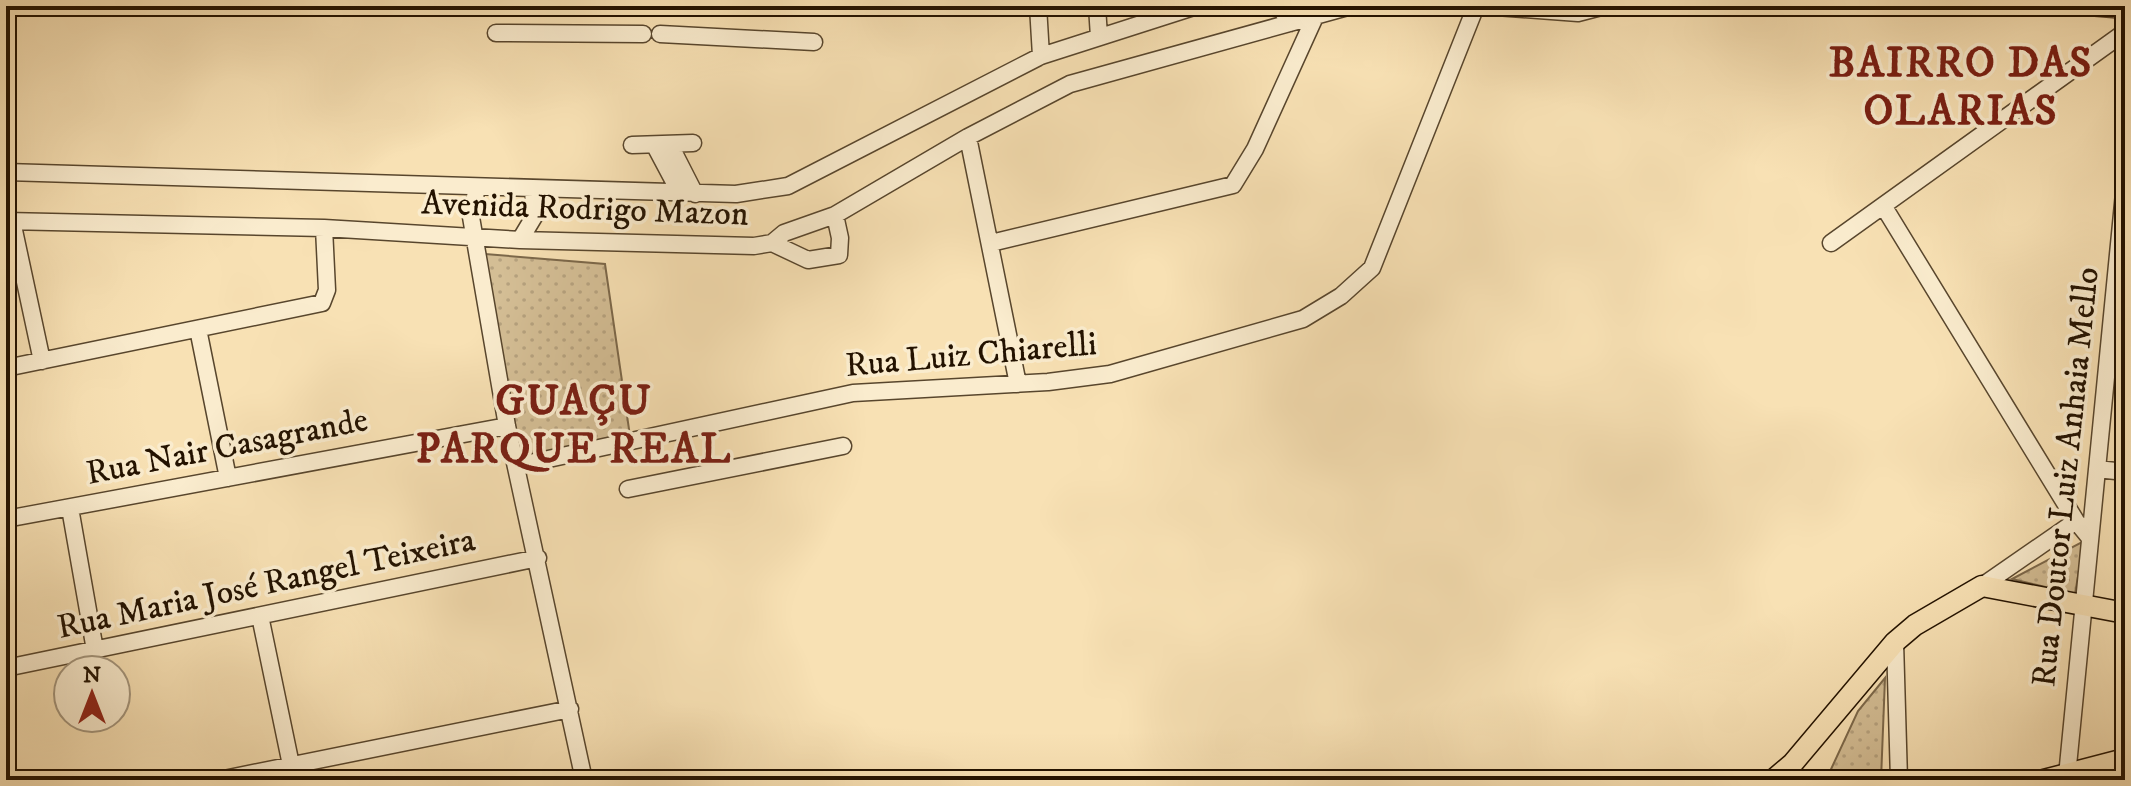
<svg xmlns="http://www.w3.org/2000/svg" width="2131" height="786" viewBox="0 0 2131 786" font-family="'IM FELL DW Pica',serif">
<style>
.park{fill:url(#park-dots);stroke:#7c684a;stroke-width:2}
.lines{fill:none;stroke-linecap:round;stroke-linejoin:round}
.minor-casing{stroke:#58462d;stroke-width:19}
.major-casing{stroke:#231200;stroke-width:23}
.minor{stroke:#faecce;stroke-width:16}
.major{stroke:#f8e1b4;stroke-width:20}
.labels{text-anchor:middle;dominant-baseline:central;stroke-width:7;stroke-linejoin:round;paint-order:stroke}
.street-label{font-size:34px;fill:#231200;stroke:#faecce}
.district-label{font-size:42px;font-weight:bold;letter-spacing:2px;fill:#7a1f14;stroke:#faecce}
</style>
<defs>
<pattern id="park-dots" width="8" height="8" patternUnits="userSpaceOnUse" patternTransform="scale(2)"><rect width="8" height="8" fill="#d4be95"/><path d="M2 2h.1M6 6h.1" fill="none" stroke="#b6a27f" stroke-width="1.8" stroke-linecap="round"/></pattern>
</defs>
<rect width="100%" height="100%" fill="#f8e1b4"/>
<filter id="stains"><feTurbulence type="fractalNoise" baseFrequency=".0025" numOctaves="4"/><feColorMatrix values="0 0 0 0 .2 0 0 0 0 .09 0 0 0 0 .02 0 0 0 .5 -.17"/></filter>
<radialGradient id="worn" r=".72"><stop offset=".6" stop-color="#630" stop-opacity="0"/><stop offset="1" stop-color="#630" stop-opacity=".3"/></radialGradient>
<path class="park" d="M485,254L605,264L630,436L521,461Z
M2084,541L2075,594L2012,579Z
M1885,678L1881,780H1826L1858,711Z"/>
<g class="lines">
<g class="minor-casing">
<path id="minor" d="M1038,6L1041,56
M1097,6L1099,37
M1279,6L1290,23
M1483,6L1578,13L1605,6
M2077,6L2125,10
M496,33L643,34
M660,34L814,42
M968,137L1018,384
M632,145L693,143
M670,145L695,194
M655,146L680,193
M6,172L736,194L788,186L1041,56L1197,6
M477,187L471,217L507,426L584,780
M1884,207L2076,521L2089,537
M6,221L324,228L520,240L754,246L772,243L784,233L835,215L968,137L1070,84L1351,6
M12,221L42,361
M520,240L535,215L533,190
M772,243L808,260L839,255L840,238L835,215
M991,243L1233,185L1255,149L1319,8
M1831,243L2125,32
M198,329L228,478
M6,368L322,303L327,290L324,228
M516,466L853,393L1048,382L1110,374L1303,319L1341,296L1372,268L1476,6
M2097,469L2125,472
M628,489L843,446
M70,508L95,650
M6,519L507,426
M1982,586L2076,521
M260,616L291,765
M1895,642L1899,780
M6,668L538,558
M2067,776L2125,183
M219,780L570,709"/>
</g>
<g class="major-casing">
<path id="major" d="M1773,780L1793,763L1895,642L1915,625L1982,586L2125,613
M2044,780L2125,759"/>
</g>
<use href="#minor" class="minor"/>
<use href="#major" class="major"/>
</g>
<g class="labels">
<g class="street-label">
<text transform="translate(585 209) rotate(2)">Avenida Rodrigo Mazon</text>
<text transform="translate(971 355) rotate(-5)">Rua Luiz Chiarelli</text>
<text transform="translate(227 447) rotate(-11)">Rua Nair Casagrande</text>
<text transform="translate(2066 477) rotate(-84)">Rua Doutor Luiz Anhaia Mello</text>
<text transform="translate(266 584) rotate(-12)">Rua Maria José Rangel Teixeira</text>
</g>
<g class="district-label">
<text x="1961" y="64">BAIRRO DAS<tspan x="1961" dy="48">OLARIAS</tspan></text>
<text x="574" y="402">GUAÇU<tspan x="574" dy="48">PARQUE REAL</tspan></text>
</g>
</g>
<rect width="2131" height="786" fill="none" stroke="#f8e1b4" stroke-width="32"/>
<rect x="8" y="8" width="2115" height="770" fill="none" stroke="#231200" stroke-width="4"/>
<rect x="16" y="16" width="2099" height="754" fill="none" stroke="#231200" stroke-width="2"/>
<g transform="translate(92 694)"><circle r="38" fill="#faecce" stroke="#a4957c" stroke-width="2"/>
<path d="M0-6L14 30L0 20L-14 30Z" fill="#8f2418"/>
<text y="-12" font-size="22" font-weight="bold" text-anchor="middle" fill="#231200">N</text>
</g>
<rect width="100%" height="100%" filter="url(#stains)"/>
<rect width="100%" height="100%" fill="url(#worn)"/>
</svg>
